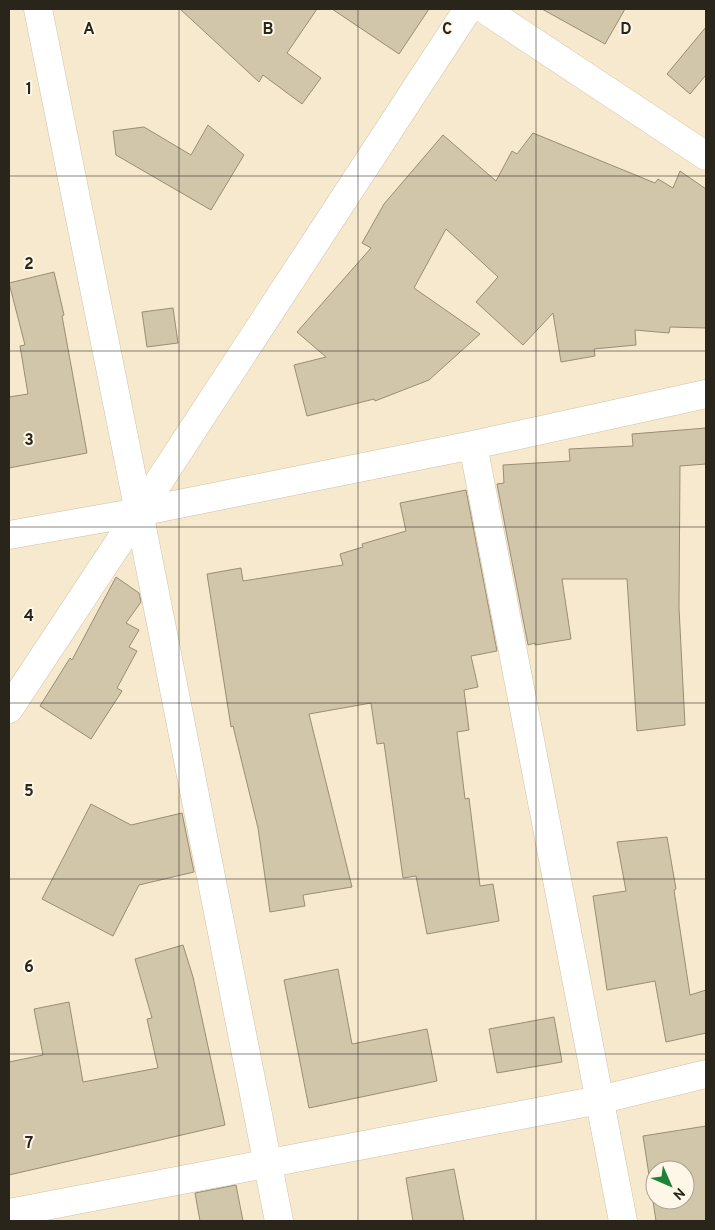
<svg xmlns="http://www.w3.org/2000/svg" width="715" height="1230" viewBox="0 0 715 1230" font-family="Overpass,sans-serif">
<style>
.building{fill:#d1c5aa;stroke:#998d74;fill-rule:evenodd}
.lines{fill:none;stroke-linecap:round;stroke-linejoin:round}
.minor-casing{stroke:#cec2a8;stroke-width:29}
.minor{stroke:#fff;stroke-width:28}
.grid{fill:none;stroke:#29251a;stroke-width:1;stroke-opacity:0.55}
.grid-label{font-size:16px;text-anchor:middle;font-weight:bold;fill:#29251a;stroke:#fef7e7;stroke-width:4;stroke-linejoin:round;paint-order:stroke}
</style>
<rect width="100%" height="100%" fill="#f6e9ce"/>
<path class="building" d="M180,9H317L287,53L321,78L302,104L263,75L259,82Z
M332,9H429L399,54Z
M542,9H625L605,44Z
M706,27V75L690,94L667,74Z
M208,125L244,155L211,210L116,155L113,131L144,127L191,155Z
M533,133L655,183L658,179L673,188L680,171L706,189V328L670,327L669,333L635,330L636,345L594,349L595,356L561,362L553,313L523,345L476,302L498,277L446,229L414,288L480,334L429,380L375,401L374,399L307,416L294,365L326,357L297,332L371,248L362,243L384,204L443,135L496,181L512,151L517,154Z
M54,272L64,315L62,316L87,453L9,468V397L28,394L20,346L25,345L9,283Z
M173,308L178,343L147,347L142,312Z
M706,428V464L680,466L679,608L685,725L637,731L627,579H562L571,639L535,645V643L528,645L497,484L504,483L503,465L570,461L569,449L633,446L632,434Z
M466,490L497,651L471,656L478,687L464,690L469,730L457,732L465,799L469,798L480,886L493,884L499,921L427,934L416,876L403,878L384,743L377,744L371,703L309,714L352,887L303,895L305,906L270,912L258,828L233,726L231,727L207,574L241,568L243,581L343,565L340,554L363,547L362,544L406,531L400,503Z
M116,577L139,593L141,602L126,623L139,630L129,647L137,651L117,688L122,691L91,739L40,706L70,658L72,660Z
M91,804L131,825L182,813L194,872L139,885L113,936L42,899Z
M667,837L676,889L674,890L690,995L706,990V1033L666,1042L655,981L607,990L593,896L626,891L617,842Z
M183,945L193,977L225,1125L9,1175V1062L43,1055L34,1009L69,1002L83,1082L158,1068L147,1019L152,1018L135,959Z
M338,969L352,1044L427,1029L437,1081L309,1108L284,980Z
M554,1017L562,1062L497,1073L489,1029Z
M706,1126V1221H656L643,1136ZM655,1170H685V1200H655Z
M454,1169L464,1221H413L406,1178Z
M236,1185L243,1221H200L195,1193Z"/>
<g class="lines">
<g class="minor-casing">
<path id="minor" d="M38,9L139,512L279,1221
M484,9L706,156
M473,445L623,1221
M9,535L139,512L473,445L706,394
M9,709L139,512L468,9
M9,1213L599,1100L706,1074"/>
</g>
<use href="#minor" class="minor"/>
</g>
<path class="grid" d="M179,9V1221M358,9V1221M536,9V1221M9,176H706M9,351H706M9,527H706M9,703H706M9,879H706M9,1054H706"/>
<g class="grid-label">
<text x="89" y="34">A</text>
<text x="268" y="34">B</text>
<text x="447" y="34">C</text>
<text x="626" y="34">D</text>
<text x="29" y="94">1</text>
<text x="29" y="269">2</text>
<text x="29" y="445">3</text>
<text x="29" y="621">4</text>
<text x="29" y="796">5</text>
<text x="29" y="972">6</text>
<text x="29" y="1148">7</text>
</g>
<rect width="715" height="1230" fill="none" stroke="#29251a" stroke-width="20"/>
<g transform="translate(670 1185) rotate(135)"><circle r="24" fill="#fef7e7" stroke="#a9a395"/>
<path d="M0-4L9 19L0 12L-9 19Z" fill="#1e8338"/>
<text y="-8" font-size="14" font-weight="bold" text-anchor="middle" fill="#29251a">N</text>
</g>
</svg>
